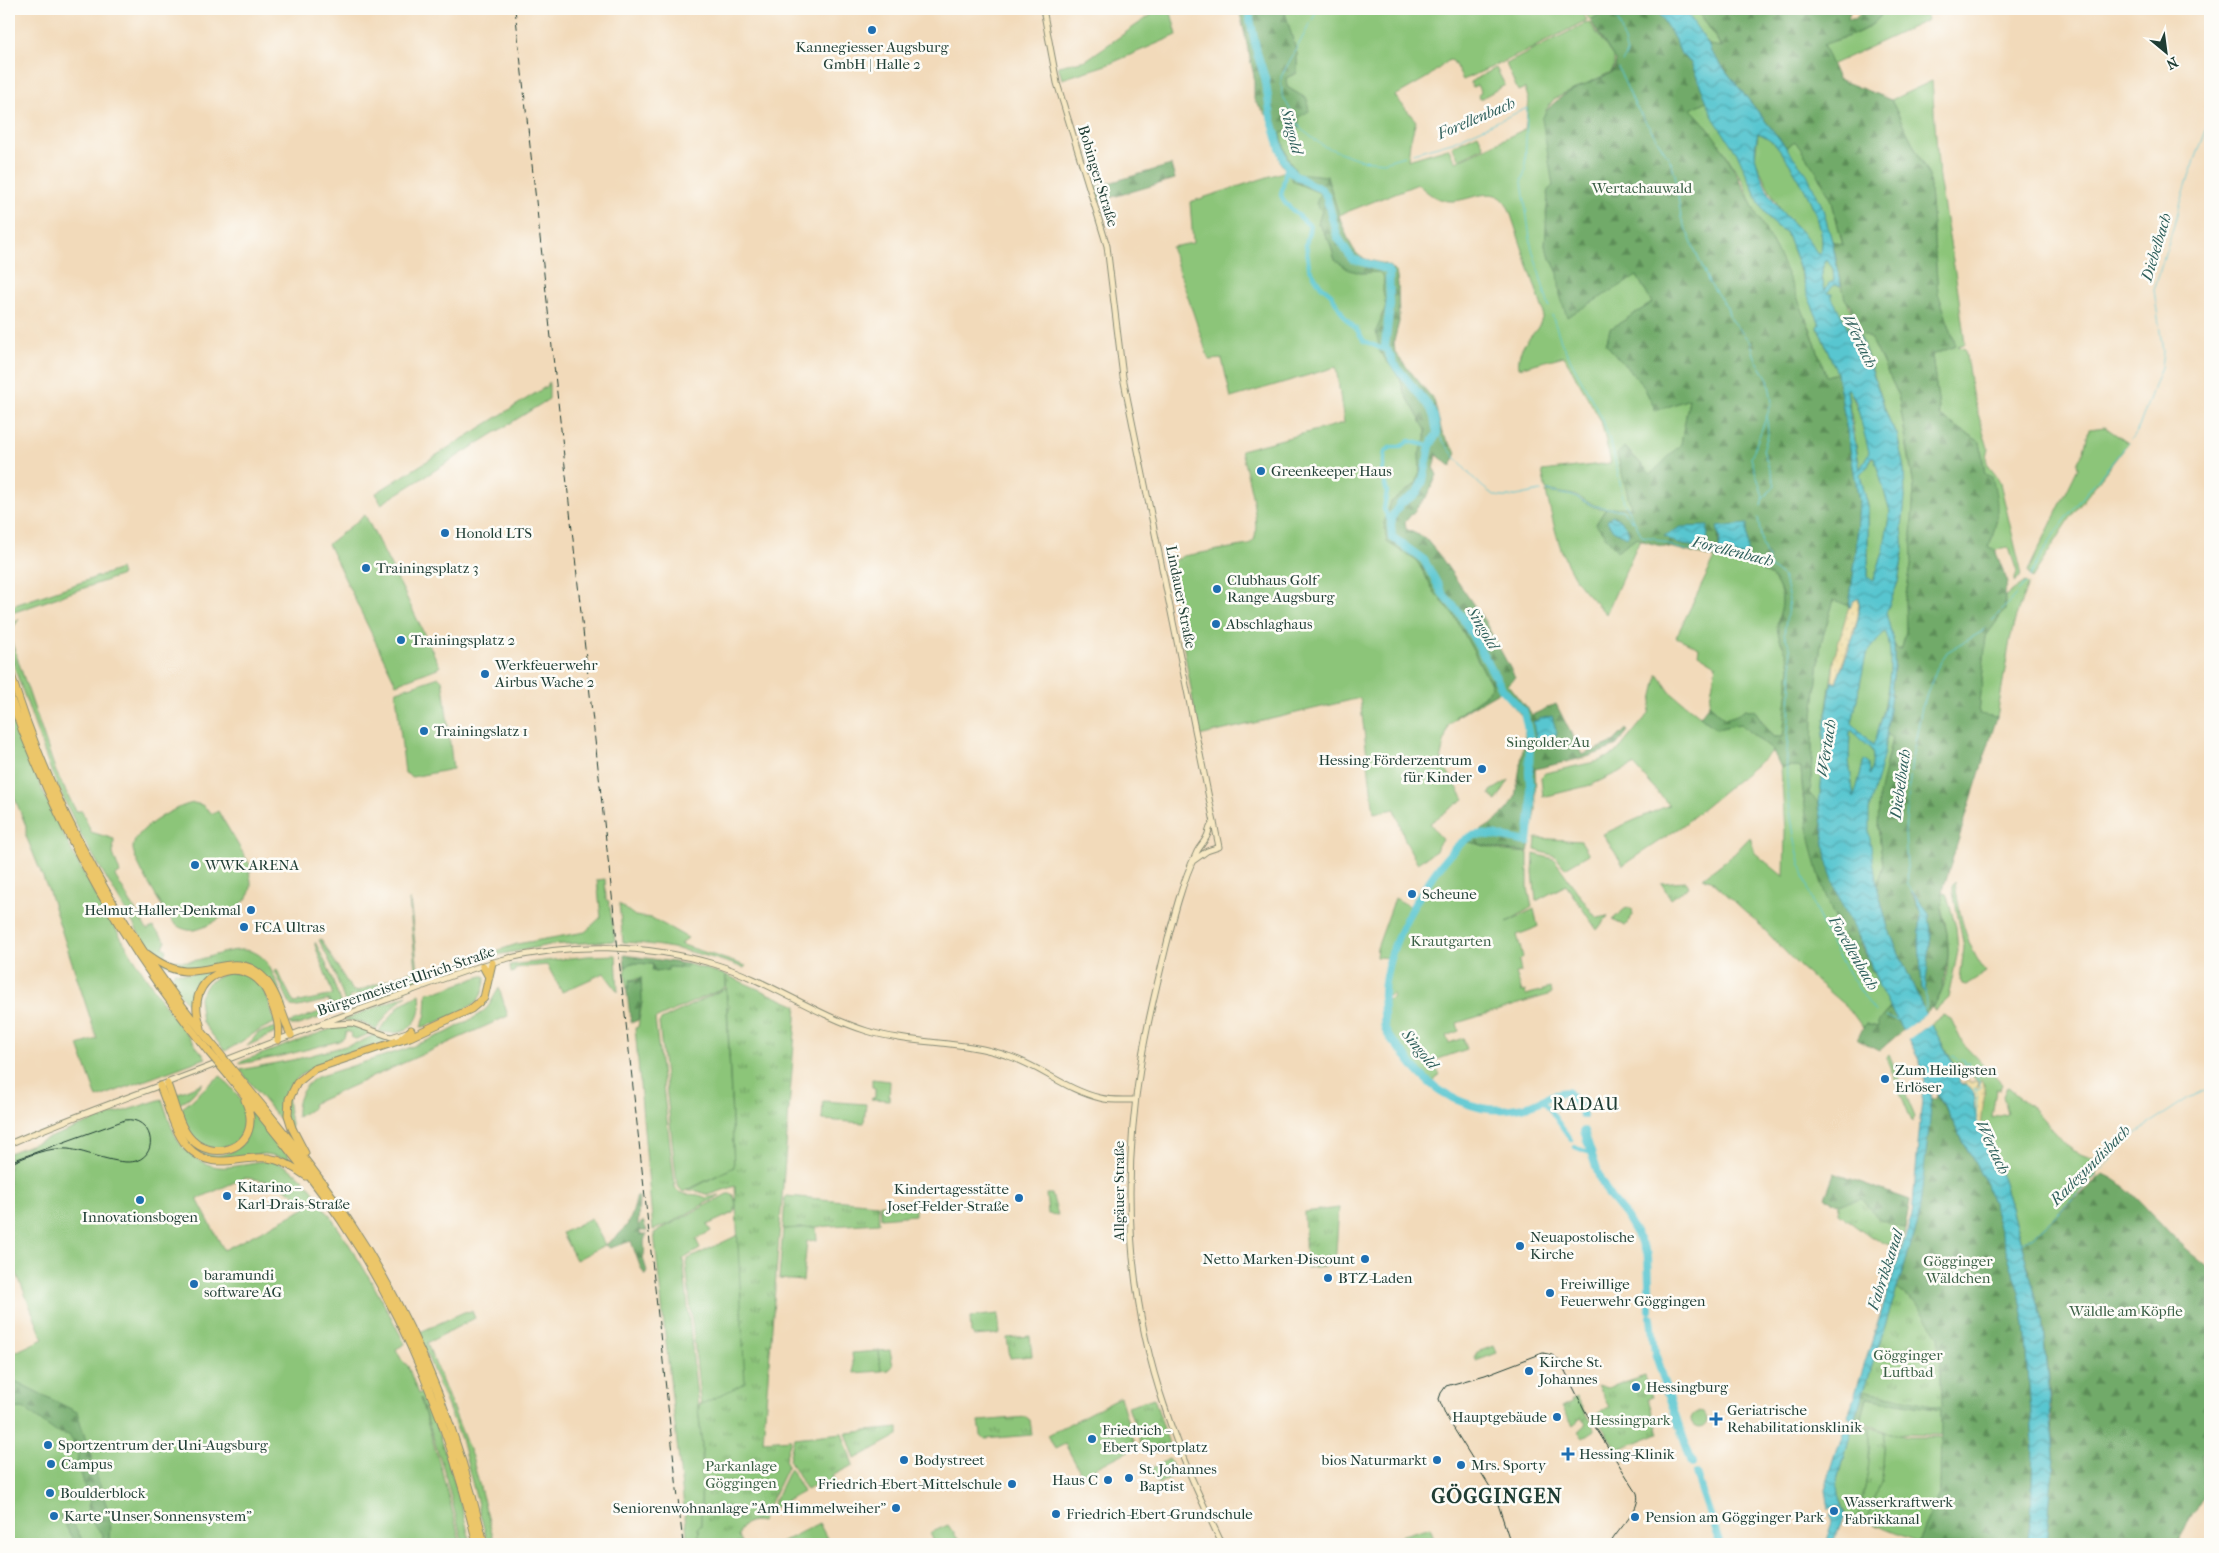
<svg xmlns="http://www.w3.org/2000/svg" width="2219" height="1553" viewBox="0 0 2219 1553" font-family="'IM FELL French Canon',serif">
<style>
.green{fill:#8cc579;stroke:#568156;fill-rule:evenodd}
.forest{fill:url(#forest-firs);stroke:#48744e;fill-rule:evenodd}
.sand{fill:url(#sand-dots);stroke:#868c69}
.park{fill:url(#park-tufts);stroke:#568156}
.water{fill:url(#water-waves);stroke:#3c8282;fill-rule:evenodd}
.pier{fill:#f2daba}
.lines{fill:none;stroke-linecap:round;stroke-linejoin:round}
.stream{stroke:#59c6d0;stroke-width:1}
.canal{stroke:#59c6d0;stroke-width:4.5}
.river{stroke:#59c6d0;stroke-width:8}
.secondary-casing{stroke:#888c77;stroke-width:7}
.highway-casing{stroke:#888c77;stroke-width:9}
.secondary{stroke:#f7e8c3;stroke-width:5}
.highway{stroke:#ecc669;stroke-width:7}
.tram{stroke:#1f3d34;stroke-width:1}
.rail{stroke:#1f3d34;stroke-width:1;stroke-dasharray:8 4;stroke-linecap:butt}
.highway-bridge-casing{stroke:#888c77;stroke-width:9;stroke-linecap:butt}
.highway-bridge{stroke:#ecc669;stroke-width:7}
.poi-dot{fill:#1f6fb2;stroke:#fdfcf7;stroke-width:2}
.labels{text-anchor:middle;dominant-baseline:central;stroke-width:5;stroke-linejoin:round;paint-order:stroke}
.poi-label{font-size:15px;fill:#1f3d34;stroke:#fdfcf7;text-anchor:start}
.street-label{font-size:15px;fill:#1f3d34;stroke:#fdfcf7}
.park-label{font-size:15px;fill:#3a5f45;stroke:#fdfcf7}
.water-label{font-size:16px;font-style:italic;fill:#2e5f5b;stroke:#fdfcf7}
.quarter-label{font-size:18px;letter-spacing:1px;fill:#1f3d34;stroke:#fdfcf7}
.district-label{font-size:20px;font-weight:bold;letter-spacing:1px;fill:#1f3d34;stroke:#fdfcf7}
</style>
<defs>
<pattern id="forest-firs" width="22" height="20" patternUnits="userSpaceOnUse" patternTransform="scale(1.25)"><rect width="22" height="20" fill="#71aa69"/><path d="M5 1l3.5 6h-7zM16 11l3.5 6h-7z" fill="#5c8c57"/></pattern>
<pattern id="sand-dots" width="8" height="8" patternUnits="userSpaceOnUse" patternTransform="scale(1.25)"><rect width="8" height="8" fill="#eeda9e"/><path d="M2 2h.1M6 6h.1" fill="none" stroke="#ccbc89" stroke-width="1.8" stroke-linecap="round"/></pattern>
<pattern id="park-tufts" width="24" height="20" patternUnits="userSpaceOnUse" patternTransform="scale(1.25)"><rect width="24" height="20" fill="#8cc579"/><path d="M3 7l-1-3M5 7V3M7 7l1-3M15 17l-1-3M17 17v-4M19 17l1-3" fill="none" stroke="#72a164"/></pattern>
<pattern id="water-waves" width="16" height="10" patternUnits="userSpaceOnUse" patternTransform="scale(1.25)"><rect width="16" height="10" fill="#59c6d0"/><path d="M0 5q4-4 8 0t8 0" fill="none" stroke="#49a2aa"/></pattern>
</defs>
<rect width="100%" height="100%" fill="#fdfcf7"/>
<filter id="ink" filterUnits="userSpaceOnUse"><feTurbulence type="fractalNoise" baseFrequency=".02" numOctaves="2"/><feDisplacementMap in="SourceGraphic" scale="10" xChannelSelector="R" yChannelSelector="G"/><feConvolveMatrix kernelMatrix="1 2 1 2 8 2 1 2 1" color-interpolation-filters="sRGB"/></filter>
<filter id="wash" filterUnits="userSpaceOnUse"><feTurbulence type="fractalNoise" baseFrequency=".0096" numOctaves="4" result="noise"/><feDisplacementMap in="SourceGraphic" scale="20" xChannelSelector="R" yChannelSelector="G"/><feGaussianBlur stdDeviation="1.12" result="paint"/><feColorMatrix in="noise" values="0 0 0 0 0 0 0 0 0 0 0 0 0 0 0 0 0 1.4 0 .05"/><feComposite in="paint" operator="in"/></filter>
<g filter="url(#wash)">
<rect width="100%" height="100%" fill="#f2daba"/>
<path class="green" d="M1149,9H1170L1177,35L1109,64L1062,79L1058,66L1086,60L1151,15Z
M1284,9H1580L1587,20L1525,52L1463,80L1453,61L1449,60L1428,77L1395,96L1416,121L1410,142L1408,160L1448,148L1456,162L1525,129L1529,101L1525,88L1518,91L1506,64L1584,24L1590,23L1614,58V66L1611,72L1554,99L1546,110L1553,187L1546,212L1547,225L1545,246L1558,273L1637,276L1652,303L1610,329L1606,344L1644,387L1656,411L1689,399L1681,444L1651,474L1625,447L1617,454L1631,507L1606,508L1594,505L1574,495L1546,490L1542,471L1611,463L1601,421L1564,356L1519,368C1515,339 1543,336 1543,310L1509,209C1498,182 1473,200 1453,201C1439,202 1428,194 1418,184L1339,215L1327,176L1298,174C1288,162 1284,149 1281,133L1292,131L1307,99L1287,87L1286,78L1297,73V54Z
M1582,9H1610L1590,20Z
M1687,9H1697L1722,48L1709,45L1689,18Z
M1884,9H1925L1928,20L1831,65L1823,44C1844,38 1876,31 1884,9Z
M1496,68L1505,85L1480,99L1478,95L1481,93L1477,85L1473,87L1470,82Z
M1932,81L1939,178L1957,284L1965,344L1958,346L1965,349L1972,393L1988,448C1982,468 1994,467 2000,483L2022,575L2014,582L2017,572L2009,548L1995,550L1989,549L1997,519L1985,474L1980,442L1940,416L1932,355L1956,346L1938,293L1929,176L1891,100Z
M1707,101C1715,121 1727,136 1738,155C1753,181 1757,217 1786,232C1798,263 1807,294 1820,324L1818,328L1837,373L1826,377L1811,330L1778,254L1752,206L1743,182L1719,143L1690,109Z
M1758,133C1765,136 1772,140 1777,146C1794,168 1831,227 1820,254L1817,255L1800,230L1781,211L1766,183L1755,159Z
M1478,134L1484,147L1459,159L1452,146Z
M1795,141L1817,172L1831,198L1843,246L1832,241L1822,206L1786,147Z
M1286,171L1294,182L1320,193L1322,211L1318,223L1330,243L1335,260L1361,273L1379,272L1384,277L1383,290L1386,307L1381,316L1380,352L1400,378L1404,392L1426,430V439L1419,454L1420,471L1416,484L1391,502L1384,523L1387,542L1417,561L1435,593L1454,615L1492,686L1484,696L1463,711L1448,726L1441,756L1443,764L1464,799L1430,823L1442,840L1438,845L1436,851L1417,863L1405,840L1395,809L1374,813L1360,698L1199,736L1170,567L1172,562L1183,556L1248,545L1254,540C1261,521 1246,471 1241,450L1344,423L1336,367L1231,398L1222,359L1209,360L1171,247L1193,243L1190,202Z
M1827,259L1833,269L1834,281L1827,286L1825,291C1822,279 1819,269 1827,259Z
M1834,285L1841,286L1853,317L1850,321L1854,347L1845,322L1827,292Z
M1859,331L1872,340L1898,394L1914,488L1911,535L1912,560L1905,600L1906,631L1902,648L1898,650L1894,644L1886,613L1898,582L1904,549L1902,527L1905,498L1904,469L1897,434L1890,423Z
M549,382V399L381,504L376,493L547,386Z
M1847,389H1849C1854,399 1871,443 1869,452C1868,458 1864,466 1860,469Z
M2105,427L2128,443L2073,514L2032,578L2028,571L2078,468L2077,464L2084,450L2089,429Z
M1874,456L1890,511L1883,553L1873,582L1868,577V506L1860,475Z
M1546,492L1573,496L1594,507L1606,509L1596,524L1640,539L1606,614C1595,602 1581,589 1573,575C1558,550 1553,520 1546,492Z
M365,515L404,592L440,667L396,684L328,544Z
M1715,558C1741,562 1780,567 1782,600C1783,610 1777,617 1777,626C1777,640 1788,651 1790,666L1783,737H1773L1755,711L1745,709L1737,715L1725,719L1709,704L1716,665L1698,654L1699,648L1676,637Z
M120,569L122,575L9,614V607Z
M2025,582L2028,584L2016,616L2010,640L1997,717L1979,715L1986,636L2005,610V596Z
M1834,599L1849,606L1835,654L1823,733L1824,759L1819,803L1809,793L1811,785L1813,716L1821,643Z
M19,619L9,634L56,772L76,811H82L91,832L114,839L113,854L120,873L115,876L147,930L153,927L166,941L163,947L167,950L165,956C173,960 182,962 191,961C216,958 254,933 271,970C277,981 281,994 286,1006L279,1008L253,969L195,970L159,963L147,947L81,835L52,774L15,669L9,648V624Z
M1885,631C1899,656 1882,719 1874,746L1852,724L1866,654Z
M1658,674L1670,692L1716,729L1740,724L1773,751L1682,826L1623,865L1603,834L1669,805L1634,765L1591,785L1543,797L1541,777L1545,773L1599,761L1616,753L1649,713Z
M439,677L442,680L444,692L453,769L412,777L405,773L396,694L397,691Z
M9,705C35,781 70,852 111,921C139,968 170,1016 206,1058L97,1098L78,1045L97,1039L49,892L26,836V826L9,784Z
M1852,730C1856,736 1859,736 1864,741C1877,753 1873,762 1869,777L1864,760L1854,800L1849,761L1850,732Z
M1886,734L1892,738L1886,762L1878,827L1883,865L1877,886C1873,862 1865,834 1869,809C1873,783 1884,760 1886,734Z
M1791,766L1801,768L1803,798L1856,957L1874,974L1890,1008L1881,1018L1878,1027L1866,1024L1863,1028L1850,1010L1799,966L1758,923L1711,880L1703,878L1734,854L1750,837L1755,853L1784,877L1785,831L1781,768Z
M1509,780L1496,801L1490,794L1491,791Z
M194,803L202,805L213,814L218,811L253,870L249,872C254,888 250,899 236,908C223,915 204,932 188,930C183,929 178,927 175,924C166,915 132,858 133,848C133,829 178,805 194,803Z
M1536,838L1581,841L1589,854L1565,868L1555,856L1535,850Z
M1465,841L1504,851L1528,853V888L1532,907L1507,922L1534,909L1538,927L1517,935L1523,957L1519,961L1521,972L1516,973L1522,992L1525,991L1526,995L1550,988L1551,994L1457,1023L1459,1031L1446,1036L1449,1043L1463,1038L1467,1049L1430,1062L1440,1074L1431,1085L1394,1040L1388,1028L1385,1001L1392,998L1393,994L1385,997V984L1392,958L1376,957L1377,948L1395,898L1414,909L1436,875Z
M1534,854L1554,859L1594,915L1598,918L1608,916L1597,930L1566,885L1536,901L1533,873Z
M605,879L606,900L609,901L615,941L550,945L492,956L488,954L517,944L585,932L601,917L597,880Z
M1955,882C1959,913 1966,946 1986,972L1966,985L1962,984L1960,979L1964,947L1953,892V884Z
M1946,893L1956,927L1958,951L1948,998L1935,1010L1932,1008C1948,991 1950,955 1947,933C1945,917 1940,913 1942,895Z
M409,900H410L419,980L407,983V981H403V984L349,997L350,1002L388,989L416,984L347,1008L333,968L319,940L321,939L351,989L356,992L416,969Z
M619,904L635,916L652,918L688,938L680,944L746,966L744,968C704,954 665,944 623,942Z
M315,942L329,970L343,1010L298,1025H291L289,1023L336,1006L334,1003L330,1004L329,1000L298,1007L291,1006L275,971L277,970L294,1003L333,995L315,945Z
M616,955L618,992L604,973L562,992L547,965L515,968V972L511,973L510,965L588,956Z
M631,963L653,964L652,971L668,970L667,966L686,968L688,964L726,975V986L722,989L655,1019L675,1187C681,1199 695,1191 706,1198L720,1195L669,1224L653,1230L635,1028L638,1027L642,1002L641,978L630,980L627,993L625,968Z
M222,967L199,986L193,1004L190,1005L185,1001L170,979L174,972L189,974Z
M228,972C234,973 242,973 248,975C266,983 270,1007 275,1023C256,1030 243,1042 225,1051L202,1022L199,998L209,982Z
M482,976H485C486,985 482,996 476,1002C469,1009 429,1027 421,1027L426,1014L427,992L439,991Z
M499,988L508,1016L312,1104L313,1108L297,1117C296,1099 302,1087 317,1077L406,1049L446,1033L479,1015L488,1007Z
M726,988L734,1167L683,1192L677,1185L659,1023L661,1020Z
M420,994C424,1022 407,1039 379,1031L400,1005Z
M407,995L392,1008L376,1030L361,1022L343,1020Z
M1943,1015L1951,1019L1962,1042L2002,1084L2000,1089L1996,1088L1992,1118L2008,1114L2003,1096L2007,1087L2034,1109L2071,1150L2097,1160L2093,1166L2097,1175L2030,1239L2021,1242L2003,1179L1983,1140L1981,1127L1984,1084L1980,1082L1976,1088L1978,1082L1961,1063H1958L1959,1068L1957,1069L1931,1024Z
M339,1026H355L371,1033L356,1039L351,1037L350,1032H346L344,1038L339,1041L282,1056L240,1064V1062Z
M276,1027L275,1033L247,1046L258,1033Z
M374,1035L388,1041C362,1050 293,1063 288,1095C286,1107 293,1122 291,1134L240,1070L297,1059L360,1042Z
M1889,1054L1915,1117L1912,1122L1886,1057Z
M221,1076C230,1087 242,1097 245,1111C253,1141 219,1160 196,1140C188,1132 184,1120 179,1110C195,1100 205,1085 221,1076Z
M872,1079L890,1081L889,1100L871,1099L875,1097V1088L872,1087Z
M203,1083L190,1097L178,1105L174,1095Z
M162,1099C167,1113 171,1129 179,1142C189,1157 209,1169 228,1167C242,1166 255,1160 269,1161C279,1162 289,1168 297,1174C309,1182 317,1197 325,1209C356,1252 381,1297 405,1344L396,1349L401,1359L408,1366L418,1394L424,1391L456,1485L471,1544H463L444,1470L420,1398L442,1472L461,1544H110L109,1542V1544H9V1355L43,1339L15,1269L9,1272V1153L96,1120ZM244,1178C270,1180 291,1185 306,1208L224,1250L197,1199Z
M823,1101L866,1104L864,1123L823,1120L822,1119Z
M250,1108L294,1163C284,1158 276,1155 264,1154C250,1154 236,1160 222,1160C204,1161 187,1145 181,1129C196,1157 221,1165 245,1141Z
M727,1194H732C736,1199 737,1208 733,1213L707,1225L711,1231L696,1239L700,1249L683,1259L702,1446L701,1526L698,1527L700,1544H688L654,1233Z
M880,1204L915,1207V1215L881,1218Z
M591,1218L605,1245L576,1260L562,1233Z
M816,1227L817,1240L807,1241L803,1281L779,1279L783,1229Z
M738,1235L747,1411L704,1436L686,1263L688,1259Z
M472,1311L475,1318L427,1343L472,1457L495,1544H488L461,1439L418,1333L464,1312Z
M998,1314L1000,1334L974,1336L971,1333L970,1317Z
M879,1351L881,1371L854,1373L852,1353Z
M1120,1397L1136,1447L1082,1475L1065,1444L1055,1449L1048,1435Z
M1867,1398L1941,1410V1435L1891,1434L1861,1421Z
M1691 1420a8 8 0 1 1 16 0a8 8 0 1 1-16 0Z
M1854,1422L1868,1426C1872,1463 1867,1484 1856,1519L1846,1517L1838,1495L1837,1484Z
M1884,1432L1908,1437H1939L1942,1440L1940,1492L1918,1542L1865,1521L1881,1482Z
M1169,1459L1177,1474L1158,1484L1150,1469Z
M790,1468L803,1492L770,1510Z
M819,1523L830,1544H778Z
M948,1525L958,1539V1544H935L930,1533Z
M1430,1527L1436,1544H1393V1538Z"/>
<path class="forest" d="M1239,9H1284L1297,54V73L1286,78L1287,87L1307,99L1309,111L1299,117V128L1281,133C1284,149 1288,162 1298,173L1327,176C1332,192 1347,250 1361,257C1373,263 1387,261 1396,272L1398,283L1399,322L1394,341L1395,353L1434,400L1442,433L1457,453L1451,466L1437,455L1434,469L1437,475L1428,495L1405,522L1406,529L1425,538L1440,556L1484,620L1515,677L1508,685L1532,715L1556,704L1582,755L1612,743L1626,729L1628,731L1615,747L1587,757L1535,769L1536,811L1528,852L1505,850L1465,841L1496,821L1509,807L1515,797L1525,737V726L1521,715L1500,691L1455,717L1484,696L1492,686L1454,615L1435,593L1417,561L1387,542L1384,523L1391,502L1416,484L1420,471L1419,454L1426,439V430L1404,392L1400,378L1380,352L1376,331L1386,307L1383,290L1384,277L1379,272L1361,273L1349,270L1335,260L1330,243L1318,223L1322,211L1316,204L1320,193L1294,182L1280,162L1270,119L1254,100V76Z
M1610,9H1656L1674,38L1681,54L1691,63L1707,101L1691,109C1719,136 1735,171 1752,205C1759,221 1769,236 1777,252C1796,292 1813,334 1826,376L1837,373L1859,501L1856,554L1849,606L1834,600L1821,643L1813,716L1811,786L1809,793L1819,803L1828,866L1874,974C1868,968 1859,962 1855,955C1820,902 1805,831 1801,768L1791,766L1781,768L1773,751L1740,724L1716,729L1700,716L1709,704L1725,719L1737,715L1745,709L1755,711L1773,737H1783L1790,666C1788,651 1779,643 1778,631C1776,615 1786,608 1780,590C1771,563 1734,562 1711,557C1700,555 1689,552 1678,549C1666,546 1647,545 1637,537L1617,551L1596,524L1606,508L1631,507L1617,454L1624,447L1651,474L1681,444L1689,399L1656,411L1644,387L1606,344L1610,329L1652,303L1637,276L1567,317L1560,295L1558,273L1545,246L1548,190L1553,186L1542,119C1553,94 1588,84 1611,73L1615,67L1616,61L1590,20ZM1718,527L1746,557L1719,552Z
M1697,9H1851L1848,19H1855L1864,9H1884C1875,32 1844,36 1823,45L1838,79L1891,100L1929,176L1938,293L1956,346L1932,355L1940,416L1980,442L1985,474L1992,477C2000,509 1998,517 1989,548L1995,550L2008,583L2004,593L2005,610L1986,636L1979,714L1997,717L1944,886L1941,910L1947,933L1948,955L1942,990L1935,1005L1925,1013L1888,928L1877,886L1883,865L1878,827L1879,795L1892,738L1886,734L1894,667V644L1898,650L1902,648L1906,631L1905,600L1912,560L1911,535L1914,488L1910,461L1898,394L1872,340L1859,331L1850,305L1845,299L1832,241L1843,245L1831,198L1817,173L1795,141L1786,147L1711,52L1709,45L1722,47ZM1911,892C1943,919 1928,952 1922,988L1919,941L1921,914Z
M1171,165L1175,179L1099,201L1095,187Z
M624,955L688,964L686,968L668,967V970L652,971L653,964L631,963L625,968Z
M641,977L642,1002L638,1020L631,1023L627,993L630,980H638Z
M1890,1008L1903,1030L1879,1051L1857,1040L1865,1024L1878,1027V1022Z
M1937,1094L1986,1184L2019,1292L2025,1324L2033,1444L2031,1519L2027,1544H1917L1940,1492L1941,1410L1867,1398L1861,1421L1855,1419L1864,1390L1942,1406L1939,1336L1917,1304L1897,1289L1918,1223L1931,1098H1936Z
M1834,1173L1910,1200L1905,1229L1878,1218L1862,1199L1839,1204L1825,1198Z
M2103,1174C2128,1182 2155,1220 2175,1239C2186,1250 2198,1259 2210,1269V1449L2201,1454L2205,1475L2210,1486V1493L2204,1496L2177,1544H2083L2056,1539L2055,1544H2046L2054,1456L2052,1417L2042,1318L2021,1242L2031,1237Z
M637,1195L639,1197L638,1226L643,1221L647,1231H640V1235L647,1234C641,1243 647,1249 643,1258L647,1271L645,1275L640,1266L631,1241L610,1248L605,1245C628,1229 631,1222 637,1195Z
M9,1378L77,1412L110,1517L109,1544H102L103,1534L95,1527L87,1510L90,1500L95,1498L93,1491L86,1492L82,1476L75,1469C81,1455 76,1447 69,1435L56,1432L23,1408L9,1409Z
M60,1515C71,1517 80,1535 84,1544H75Z"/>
<path class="sand" d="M1859,598L1858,618L1836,683L1832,681L1835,654L1849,606V608L1853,601Z
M1981,1080L1985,1089L1981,1127L1976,1122L1973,1092L1962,1084L1969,1081L1970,1083L1974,1081L1978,1082L1977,1088Z"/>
<path class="park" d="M1685,881L1688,887L1671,899L1661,883Z
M1627,907L1632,909L1633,915L1625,926L1612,920Z
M726,975L797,1006L763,1441L791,1439L785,1460L788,1465L761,1522C749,1519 741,1524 738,1536L742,1544H700L698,1527L701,1526L702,1446L698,1406L745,1383L735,1186L709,1195L697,1191H687L734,1167Z
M1046,1194H1052L1058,1215L1048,1214Z
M787,1196L878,1204L879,1223L783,1229L785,1198Z
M1862,1199L1878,1218L1905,1229L1900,1247L1870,1237L1838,1213L1839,1204Z
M1339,1208L1335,1265L1306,1268L1304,1212Z
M1897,1289L1917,1304L1939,1336L1942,1407L1864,1390Z
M1030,1336L1032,1356L1010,1358L1007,1338Z
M1494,1346L1497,1353L1476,1361L1474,1357L1477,1352Z
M890,1350L893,1366L889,1370L881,1371L879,1351Z
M1645,1376L1652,1397L1648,1399L1659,1433L1617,1450L1596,1418L1598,1413L1609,1407L1597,1385L1607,1388Z
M1576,1397L1595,1430L1583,1438L1578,1431L1586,1424L1581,1418L1573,1425L1562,1407L1572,1402L1571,1400Z
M1154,1398L1169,1444L1158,1452H1144L1128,1406Z
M1026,1417L1030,1420L1032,1435L985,1439L981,1435L979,1421Z
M1868,1426L1884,1432L1881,1482L1865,1521L1856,1519C1867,1484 1872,1463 1868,1426Z
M899,1428V1435L855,1459L846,1433Z
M842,1433L853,1465L832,1476L835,1482L825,1488L822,1482L806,1490L789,1459L794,1438Z"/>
<path class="water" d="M1656,9H1687C1692,26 1706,35 1711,52L1807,174L1822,206L1832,241L1841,286L1834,285L1827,293L1832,294V298L1845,322L1854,346L1849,325L1853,317L1890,423L1897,434L1904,469L1905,498L1902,527L1904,548L1898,582L1886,613L1894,644V667L1884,753L1869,810V833L1877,886L1888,928L1925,1013L1955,1067L1959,1068L1957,1075L1962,1084L1967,1085L1973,1092L1976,1122L1981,1127L1983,1140L2003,1179L2042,1318L2054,1456L2046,1544H2027L2031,1519L2033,1444L2025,1324L2019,1292L1986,1184L1934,1087H1932L1930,1119L1918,1223L1855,1419L1848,1416L1912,1216L1924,1075L1918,1058L1880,989L1863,945L1841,903L1828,866L1819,803L1824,759L1823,733L1832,681L1836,683C1845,659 1862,623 1859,598L1853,601L1850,608L1849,606L1856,554L1859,501L1837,373L1818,327L1820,324L1807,294L1803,277L1786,232L1775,226L1761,207L1738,155L1714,119L1691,63L1681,54L1674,38ZM1758,133C1765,136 1772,140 1777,146C1794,168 1831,227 1820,254H1817C1810,237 1794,226 1783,213C1771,200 1760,177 1756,160C1754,152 1756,141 1758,133ZM1827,259L1833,269L1834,281L1829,283L1825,290C1822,279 1819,269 1827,259ZM1847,389H1849L1856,402L1869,452L1860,469L1851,423ZM1871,457H1874L1890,511L1883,553L1873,581L1868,577V506L1860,475L1868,466ZM1885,631C1898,656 1884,721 1873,745L1852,723L1866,655ZM1852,730C1866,750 1880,743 1869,775L1868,764L1864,760L1854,798L1849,761L1850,732Z
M1612,515C1620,520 1628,524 1629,535L1626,537L1613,530L1607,521Z
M1747,524L1748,553L1746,557L1719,552L1720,538L1717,527Z
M1708,526L1707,549L1678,544L1664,536L1681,527Z
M1552,716L1557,734L1541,744L1536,741L1533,722L1539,719Z
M1912,891L1929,914L1931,934L1925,993L1922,988L1919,941L1921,914Z
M1847,1420L1854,1422L1837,1484L1838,1495L1845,1516L1833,1544H1826L1833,1522L1830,1515L1840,1512L1838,1506L1828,1510L1825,1489Z"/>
<path class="pier" d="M1928,1013L1933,1022L1906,1041L1901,1032Z"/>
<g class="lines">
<path class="stream" d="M1318,9L1281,77L1282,95L1301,129L1323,146L1361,160L1384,162L1404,156
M1612,12C1623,25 1622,37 1627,53L1622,62
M1618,68L1635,105L1670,160L1675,174L1681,218L1709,283L1727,307L1730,319L1751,343L1755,358L1768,379L1772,402L1751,458L1763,496L1761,506
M1413,153L1452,142L1527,108L1525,170L1522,182L1531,245L1549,307
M1552,315L1562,344L1602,418L1612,447L1624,502L1642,536L1654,538L1677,548L1771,568L1784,578L1789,600L1784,634L1790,647L1792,665C1792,703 1785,742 1787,780C1790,833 1805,893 1830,941C1843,966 1859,989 1875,1012
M1437,433C1448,448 1483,497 1502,497C1514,498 1528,493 1541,491
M2131,439L2139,427L2161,367L2163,352L2154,290L2189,176L2210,120
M1547,491L1573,496L1594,506L1622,510L1633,521
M1763,499L1775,485L1763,450L1768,435L1767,416
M1758,518L1762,544L1771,568
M2030,577C2052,529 2095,484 2128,443
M1913,893L1908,885L1905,831L1912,758L1922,707L1937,668L1947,652L1983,631L2026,583
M1925,1009L1926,1006L1925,991
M1886,1017L1898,1020
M1952,1057L1954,1056L1958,1061
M1961,1060H1965L1964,1064L1969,1063L1967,1066L1978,1078L1977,1080L1980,1083L1978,1085L1981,1088L1979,1090L1974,1089L1977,1094L1976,1124
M2021,1242L2031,1238L2072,1200L2137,1132L2187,1099L2210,1088"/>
<path class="canal" d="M1287,165L1281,195L1285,203L1310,226L1306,244L1309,267L1320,285L1331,294L1345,318L1357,330L1364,341L1387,351
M1391,524L1384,509L1387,492L1382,474L1385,452L1391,447H1400L1409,441L1430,446
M1543,1100L1571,1140
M1575,1147L1592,1154
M1663,1378L1661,1380L1664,1389
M1665,1394L1669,1397"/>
<path class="river" d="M1248,9L1257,53L1265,78L1271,117L1283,159L1291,172L1306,182L1321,189L1326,195L1337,236L1352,259L1386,269L1389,272L1390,305L1385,346L1394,364L1431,409L1434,417L1437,433L1430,446L1423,481L1416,494L1401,503L1393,515L1391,524L1392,537L1424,560L1443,594L1461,615L1503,690L1524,712L1530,740L1529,773L1532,804L1528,842C1513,840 1485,831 1472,836C1455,843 1436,871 1426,886C1401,923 1380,967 1384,1013C1384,1018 1384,1024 1385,1029C1389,1039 1401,1050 1408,1059C1426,1085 1451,1101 1482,1108C1497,1111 1516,1109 1531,1105C1543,1101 1554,1092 1567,1092L1581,1108L1583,1115
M1584,1131L1600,1179L1610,1197L1625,1215L1648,1255L1650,1310
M1651,1318L1655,1353L1666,1386
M1668,1393L1679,1426
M1681,1431L1692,1463
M1696,1474L1720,1544"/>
</g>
</g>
<g filter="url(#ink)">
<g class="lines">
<g class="secondary-casing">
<path id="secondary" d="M1043,9L1057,83L1107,246L1123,377L1219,847L1207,851L1193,861
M1214,822C1208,826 1210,832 1206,838C1203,844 1198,848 1196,854C1183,879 1173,919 1166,947C1157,985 1147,1023 1141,1062C1122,1178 1127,1297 1165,1408C1180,1455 1201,1500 1222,1544
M324,1025L352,1023L391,1037L407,1032
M9,1144C80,1113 154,1089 226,1060C278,1040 330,1020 383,1001C422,987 461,971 501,960C570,942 646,944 714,964C768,980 813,1014 867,1031C913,1045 962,1040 1008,1056C1040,1066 1066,1090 1100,1098C1111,1101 1123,1100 1135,1100"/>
</g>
<g class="highway-casing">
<path id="highway" d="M9,668C50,807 124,937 216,1049
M9,694C55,825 122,943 208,1051
M147,954C158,962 170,970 185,971C215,973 239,951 265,979C278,994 283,1018 291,1035
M483,966L489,977
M201,1028C198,1018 195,1008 198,997C205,969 242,961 261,983C267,989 270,999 273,1007C278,1019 280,1028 278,1040
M402,1038L411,1030
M236,1074C274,1120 313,1167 347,1218C413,1316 458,1429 484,1544
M229,1076C267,1123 307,1170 341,1220C406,1317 451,1430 477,1544
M167,1084C174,1101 178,1126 192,1140C212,1160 252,1151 250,1118C250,1112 247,1105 245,1100
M160,1086C168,1105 174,1131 187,1146C211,1173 238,1155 268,1158C282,1160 294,1167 306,1176
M305,1153L292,1128L288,1115L289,1099L297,1083L314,1069L410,1037L471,1009L484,998L492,963"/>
</g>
<use href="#secondary" class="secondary"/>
<use href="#highway" class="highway"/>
<path class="tram" d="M9,1162L125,1120C151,1116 161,1153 136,1161C119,1166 86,1151 68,1149C46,1147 28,1156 9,1164
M1511,1544L1495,1495L1446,1416L1439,1399L1441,1393L1446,1386L1485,1375L1543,1353L1552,1355L1560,1361L1585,1411L1637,1493C1642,1510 1618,1528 1610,1544"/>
<path class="rail" d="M515,9L683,1544"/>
<g class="highway-bridge-casing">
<path id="highway-bridge" d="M216,1049L236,1074
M208,1051L229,1076"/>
</g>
<use href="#highway-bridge" class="highway-bridge"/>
</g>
</g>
<g class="poi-dot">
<circle cx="872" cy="30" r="5"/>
<circle cx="1261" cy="471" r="5"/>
<circle cx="445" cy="533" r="5"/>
<circle cx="366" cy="568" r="5"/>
<circle cx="1217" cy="589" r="5"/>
<circle cx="1216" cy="624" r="5"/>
<circle cx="401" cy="640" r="5"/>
<circle cx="485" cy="674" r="5"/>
<circle cx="424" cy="731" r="5"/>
<circle cx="1482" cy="769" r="5"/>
<circle cx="195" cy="865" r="5"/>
<circle cx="1412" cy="894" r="5"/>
<circle cx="251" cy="910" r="5"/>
<circle cx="244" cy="927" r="5"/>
<circle cx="1885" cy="1079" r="5"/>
<circle cx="227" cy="1196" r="5"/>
<circle cx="1019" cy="1198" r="5"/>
<circle cx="140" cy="1200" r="5"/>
<circle cx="1520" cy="1246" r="5"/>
<circle cx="1365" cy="1259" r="5"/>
<circle cx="1328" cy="1278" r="5"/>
<circle cx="194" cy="1284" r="5"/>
<circle cx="1550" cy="1293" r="5"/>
<circle cx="1529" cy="1371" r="5"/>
<circle cx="1636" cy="1387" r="5"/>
<circle cx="1557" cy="1417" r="5"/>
<path d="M1713.5 1411.5h5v5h5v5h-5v5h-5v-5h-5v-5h5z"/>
<circle cx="1092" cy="1439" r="5"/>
<circle cx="48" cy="1445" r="5"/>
<path d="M1565.5 1446.5h5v5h5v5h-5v5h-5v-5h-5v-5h5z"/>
<circle cx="904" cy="1460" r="5"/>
<circle cx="1437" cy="1460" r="5"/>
<circle cx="51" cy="1464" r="5"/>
<circle cx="1461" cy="1465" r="5"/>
<circle cx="1129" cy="1478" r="5"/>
<circle cx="1108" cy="1480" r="5"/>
<circle cx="1012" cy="1484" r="5"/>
<circle cx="50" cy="1493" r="5"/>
<circle cx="896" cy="1508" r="5"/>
<circle cx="1834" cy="1511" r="5"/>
<circle cx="1056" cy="1514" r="5"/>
<circle cx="54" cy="1516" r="5"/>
<circle cx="1635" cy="1517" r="5"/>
</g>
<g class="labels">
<g class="poi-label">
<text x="872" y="47" text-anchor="middle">Kannegiesser Augsburg<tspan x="872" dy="17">GmbH | Halle 2</tspan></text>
<text x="1271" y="471">Greenkeeper Haus</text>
<text x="455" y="533">Honold LTS</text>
<text x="376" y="568">Trainingsplatz 3</text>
<text x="1227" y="580">Clubhaus Golf<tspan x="1227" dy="17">Range Augsburg</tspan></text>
<text x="1226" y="624">Abschlaghaus</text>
<text x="411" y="640">Trainingsplatz 2</text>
<text x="495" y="665">Werkfeuerwehr<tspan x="495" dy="17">Airbus Wache 2</tspan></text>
<text x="434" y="731">Trainingslatz 1</text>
<text x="1472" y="760" text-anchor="end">Hessing Förderzentrum<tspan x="1472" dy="17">für Kinder</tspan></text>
<text x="205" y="865">WWK ARENA</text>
<text x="1422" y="894">Scheune</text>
<text x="241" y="910" text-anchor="end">Helmut-Haller-Denkmal</text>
<text x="254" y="927">FCA Ultras</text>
<text x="1895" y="1070">Zum Heiligsten<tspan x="1895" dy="17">Erlöser</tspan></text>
<text x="237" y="1187">Kitarino –<tspan x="237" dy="17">Karl-Drais-Straße</tspan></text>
<text x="1009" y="1189" text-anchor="end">Kindertagesstätte<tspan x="1009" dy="17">Josef-Felder-Straße</tspan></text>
<text x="140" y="1217" text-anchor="middle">Innovationsbogen</text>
<text x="1530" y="1237">Neuapostolische<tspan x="1530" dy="17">Kirche</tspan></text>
<text x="1355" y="1259" text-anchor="end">Netto Marken-Discount</text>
<text x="204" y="1275">baramundi<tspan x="204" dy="17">software AG</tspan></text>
<text x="1338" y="1278">BTZ-Laden</text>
<text x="1560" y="1284">Freiwillige<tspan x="1560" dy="17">Feuerwehr Göggingen</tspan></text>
<text x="1539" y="1362">Kirche St.<tspan x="1539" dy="17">Johannes</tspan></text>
<text x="1646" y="1387">Hessingburg</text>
<text x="1727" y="1410">Geriatrische<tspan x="1727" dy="17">Rehabilitationsklinik</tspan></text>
<text x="1547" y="1417" text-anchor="end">Hauptgebäude</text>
<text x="1102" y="1430">Friedrich -<tspan x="1102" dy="17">Ebert Sportplatz</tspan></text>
<text x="58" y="1445">Sportzentrum der Uni-Augsburg</text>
<text x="1579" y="1454">Hessing-Klinik</text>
<text x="914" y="1460">Bodystreet</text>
<text x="1427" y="1460" text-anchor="end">bios Naturmarkt</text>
<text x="61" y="1464">Campus</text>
<text x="1471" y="1465">Mrs. Sporty</text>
<text x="1139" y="1469">St. Johannes<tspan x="1139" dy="17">Baptist</tspan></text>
<text x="1098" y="1480" text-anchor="end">Haus C</text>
<text x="1002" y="1484" text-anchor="end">Friedrich-Ebert-Mittelschule</text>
<text x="60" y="1493">Boulderblock</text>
<text x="1844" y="1502">Wasserkraftwerk<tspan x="1844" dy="17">Fabrikkanal</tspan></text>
<text x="886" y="1508" text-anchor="end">Seniorenwohnanlage "Am Himmelweiher"</text>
<text x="1066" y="1514">Friedrich-Ebert-Grundschule</text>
<text x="64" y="1516">Karte "Unser Sonnensystem"</text>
<text x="1645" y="1517">Pension am Gögginger Park</text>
</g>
<g class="street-label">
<text transform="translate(1098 176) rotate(73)">Bobinger Straße</text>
<text transform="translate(1181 597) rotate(79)">Lindauer Straße</text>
<text transform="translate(406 981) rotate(-19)">Bürgermeister-Ulrich-Straße</text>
<text transform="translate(1119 1191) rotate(-90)">Allgäuer Straße</text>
</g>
<g class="park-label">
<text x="1642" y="188">Wertachauwald</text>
<text x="1548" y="742">Singolder Au</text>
<text x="1451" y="941">Krautgarten</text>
<text x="1958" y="1261">Gögginger<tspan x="1958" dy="17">Wäldchen</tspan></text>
<text x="2126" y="1311">Wäldle am Köpfle</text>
<text x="1908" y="1355">Gögginger<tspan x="1908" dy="17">Luftbad</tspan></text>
<text x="1630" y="1420">Hessingpark</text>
<text x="741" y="1466">Parkanlage<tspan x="741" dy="17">Göggingen</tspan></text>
</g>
<g class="water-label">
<text transform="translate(1476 118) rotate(-23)">Forellenbach</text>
<text transform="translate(1292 131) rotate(75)">Singold</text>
<text transform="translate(2156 247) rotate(-73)">Diebelbach</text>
<text transform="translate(1860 341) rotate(64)">Wertach</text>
<text transform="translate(1733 551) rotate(14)">Forellenbach</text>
<text transform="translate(1483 628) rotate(59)">Singold</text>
<text transform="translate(1826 748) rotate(-81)">Wertach</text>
<text transform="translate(1900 784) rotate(-82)">Diebelbach</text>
<text transform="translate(1854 953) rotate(60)">Forellenbach</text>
<text transform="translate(1420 1049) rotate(50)">Singold</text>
<text transform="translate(1993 1147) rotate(65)">Wertach</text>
<text transform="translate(2090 1165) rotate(-45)">Radegundisbach</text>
<text transform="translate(1885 1270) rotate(-72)">Fabrikkanal</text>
</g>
<g class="quarter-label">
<text x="1586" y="1104">RADAU</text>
</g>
<g class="district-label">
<text x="1497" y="1496">GÖGGINGEN</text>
</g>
</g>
<rect width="2219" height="1553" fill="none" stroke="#fdfcf7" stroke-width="30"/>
<g transform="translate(2166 52) rotate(151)" stroke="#fdfcf7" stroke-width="4" paint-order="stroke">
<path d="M0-4L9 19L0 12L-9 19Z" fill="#1f3d34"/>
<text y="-8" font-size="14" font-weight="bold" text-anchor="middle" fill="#1f3d34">N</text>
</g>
</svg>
